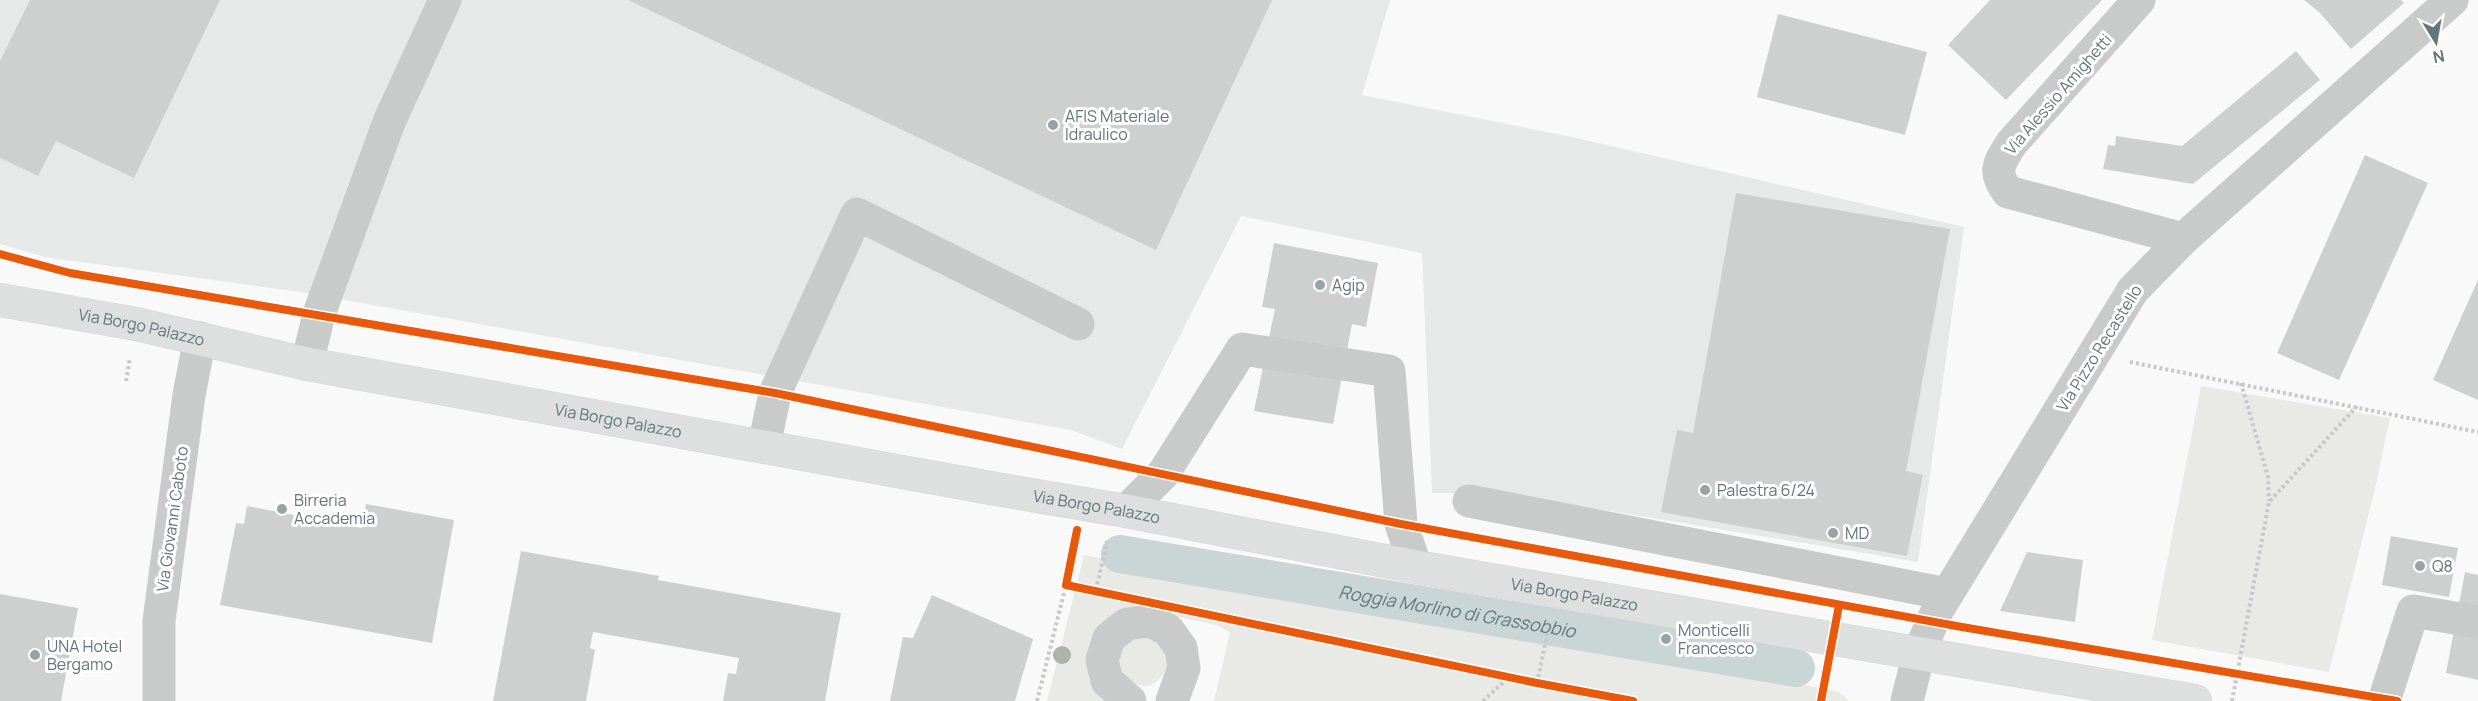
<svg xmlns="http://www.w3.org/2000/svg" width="2478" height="701" viewBox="0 0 2478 701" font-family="Manrope,sans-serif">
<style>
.built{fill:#e7e9e9}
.green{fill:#e9eae6}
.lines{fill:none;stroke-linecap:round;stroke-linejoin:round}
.canal{stroke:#cad5d5;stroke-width:38}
.building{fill:#ced0d0}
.major-casing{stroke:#d4d5d6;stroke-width:34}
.path{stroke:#c6c8c9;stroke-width:4;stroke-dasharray:3 3;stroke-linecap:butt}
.minor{stroke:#c9caca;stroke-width:33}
.major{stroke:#dedfdf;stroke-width:33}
.cycleway-casing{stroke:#fff;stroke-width:11}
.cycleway{stroke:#e8590c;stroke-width:8}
.tree{fill:#adb3a8}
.poi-dot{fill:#97a4a6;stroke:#fff;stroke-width:2}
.labels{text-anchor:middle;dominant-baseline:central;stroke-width:6;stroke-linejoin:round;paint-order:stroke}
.street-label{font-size:16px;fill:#62777a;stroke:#fff}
.poi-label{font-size:16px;fill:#62777a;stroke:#fff;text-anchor:start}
.water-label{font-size:18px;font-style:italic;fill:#627a7a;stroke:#fff}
</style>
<rect width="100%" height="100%" fill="#f9f9f9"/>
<path class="built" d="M0,0H1390L1362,95L1572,137L1964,227L1918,562L1501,493H1432L1422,253L1241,216L1122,449L1071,430L300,292L45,257L0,244Z"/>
<path class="green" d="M2201,386L2390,418L2375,489L2329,672L2152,640Z
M1084,555L1805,685L1839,692L1849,701H1214L1230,632L1216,625L1150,611L1119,616L1109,701H1047Z
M1138,634L1162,641L1170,663C1156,692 1139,693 1119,669V651Z"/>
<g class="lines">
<path class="canal" id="s1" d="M1120,554L1796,668"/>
</g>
<path class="building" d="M30,0H220L134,178L56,141L38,176L0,158V61Z
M628,0H1272L1156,250Z
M1990,0H2102L2006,100L1948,45Z
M2304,0H2401L2404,3L2351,49L2319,12Z
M1778,14L1927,52L1905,135L1757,97Z
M2296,51L2320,80L2193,184L2103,169L2108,145L2115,146L2116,136L2182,146Z
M2365,155L2428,183L2339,380L2277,353Z
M1736,193L1950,229L1906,471L1923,475L1907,556L1661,512L1677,430L1693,433Z
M1274,243L1378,263L1366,327L1352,324L1333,424L1254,411L1275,309L1262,307Z
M2478,280V400L2433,380Z
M366,504L454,520L432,643L220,605L236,523L244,524L247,506L362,528Z
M2391,536L2458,548L2449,597L2382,585Z
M521,551L659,576L658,580L841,613L825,701H723L728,673L736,674L739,658L593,632L590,648L595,650L586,701H493Z
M2027,552L2083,560L2075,622L2000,611Z
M2465,572L2478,575V680L2446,673Z
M0,594L78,608L61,701H0Z
M932,595L1033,639L1015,701H890L903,637L913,638Z"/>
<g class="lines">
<g class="major-casing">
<g id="major">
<path id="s2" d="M0,300L136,324L307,364L996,489L1126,511L1416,567L2195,701"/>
</g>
</g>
<path class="path" d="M2130,362L2478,432
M126,381L130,358
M2241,383L2268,477L2269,501
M1096,590L1107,541
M1537,683L1549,625
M1037,701L1066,585
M1483,701L1509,677
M2232,701L2269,502L2357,406"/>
<path class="minor" d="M2139,0L2011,144C1999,164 1992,171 2008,192L2183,239
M307,364L319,314L389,122L445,0
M764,447L775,393L857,214L1078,324
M1469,501L1947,594
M1126,511L1163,474L1242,349L1389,371L1401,524L1416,567
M159,701V621L189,395L200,338
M1130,701L1107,681L1102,660L1109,638L1127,624L1150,621L1168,630L1181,648L1184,668L1172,701
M1907,701L1919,653L1937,611L2133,290L2183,239L2452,0
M2384,701L2413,611L2478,622"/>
<use href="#major" class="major"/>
<g class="cycleway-casing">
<path id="cycleway" d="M0,254L70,273L775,393L1401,524L1962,627L2397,701
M1077,530L1066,585L1537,683L1633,701
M1821,701L1839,605"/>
</g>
<use href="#cycleway" class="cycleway"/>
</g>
<circle class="tree" cx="1062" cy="655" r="9"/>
<g class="poi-dot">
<circle cx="1053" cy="125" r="6"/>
<circle cx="1320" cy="285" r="6"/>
<circle cx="1705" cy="490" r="6"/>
<circle cx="282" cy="509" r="6"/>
<circle cx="1833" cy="533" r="6"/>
<circle cx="2420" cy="566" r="6"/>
<circle cx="1666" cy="639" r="6"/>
<circle cx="35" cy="655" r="6"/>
</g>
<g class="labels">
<g class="street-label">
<text transform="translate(2058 94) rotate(-49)">Via Alessio Amighetti</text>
<text stroke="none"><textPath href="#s2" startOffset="144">Via Borgo Palazzo</textPath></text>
<text transform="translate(2099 348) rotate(-58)">Via Pizzo Recastello</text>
<text stroke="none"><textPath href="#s2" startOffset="630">Via Borgo Palazzo</textPath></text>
<text stroke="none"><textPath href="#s2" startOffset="1116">Via Borgo Palazzo</textPath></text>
<text transform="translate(172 519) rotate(-82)">Via Giovanni Caboto</text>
<text stroke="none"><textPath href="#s2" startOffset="1602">Via Borgo Palazzo</textPath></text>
</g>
<g class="poi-label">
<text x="1065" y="116">AFIS Materiale<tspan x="1065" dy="18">Idraulico</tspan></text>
<text x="1332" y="285">Agip</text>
<text x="1717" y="490">Palestra 6/24</text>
<text x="294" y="500">Birreria<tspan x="294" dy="18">Accademia</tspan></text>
<text x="1845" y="533">MD</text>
<text x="2432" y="566">Q8</text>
<text x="1678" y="630">Monticelli<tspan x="1678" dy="18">Francesco</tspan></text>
<text x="47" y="646">UNA Hotel<tspan x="47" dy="18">Bergamo</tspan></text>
</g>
<g class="water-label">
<text stroke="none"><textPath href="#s1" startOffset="342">Roggia Morlino di Grassobbio</textPath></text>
</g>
</g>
<g transform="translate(2436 42) rotate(169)" stroke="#ffffff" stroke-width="4.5" paint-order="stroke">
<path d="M0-4.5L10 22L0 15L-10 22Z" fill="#62777a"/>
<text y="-9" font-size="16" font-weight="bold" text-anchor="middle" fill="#62777a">N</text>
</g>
</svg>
